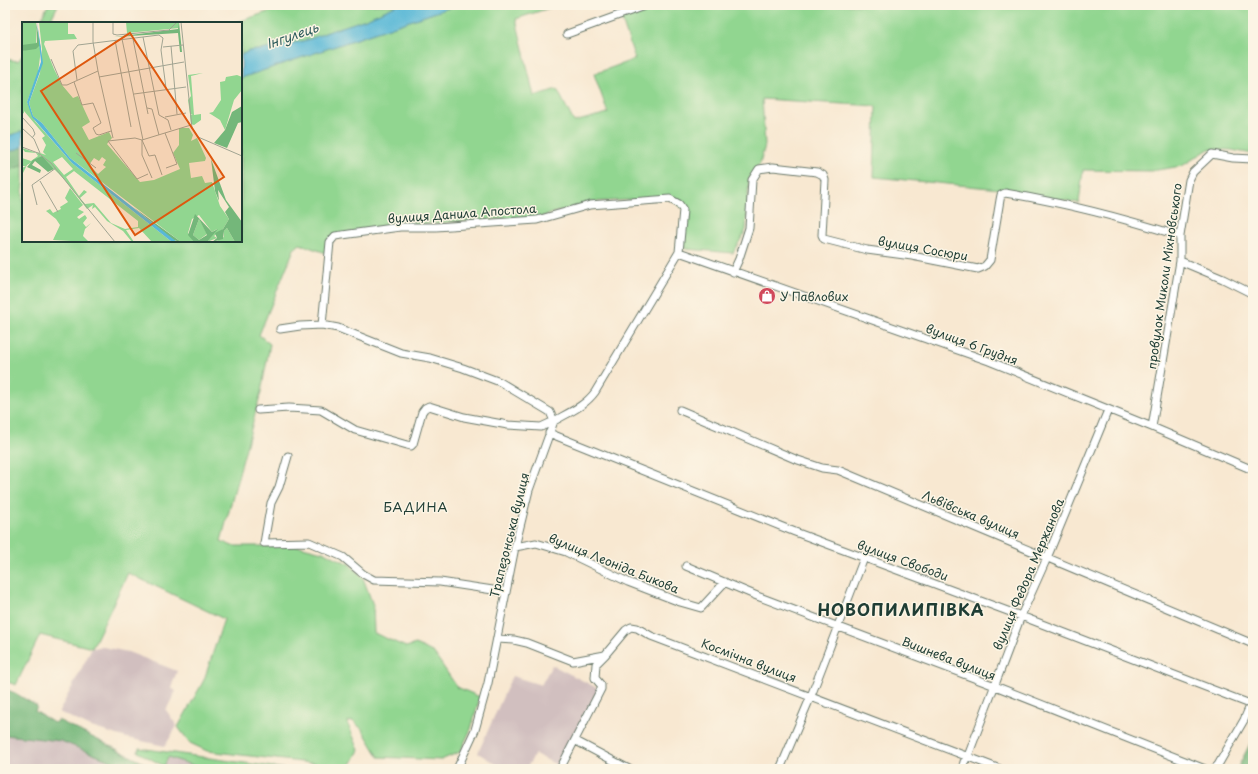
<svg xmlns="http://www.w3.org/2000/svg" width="1258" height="774" viewBox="0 0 1258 774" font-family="'Playpen Sans',sans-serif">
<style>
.industrial{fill:#d1bfbf}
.green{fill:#91d690;stroke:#588a62}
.forest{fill:#74b77a;stroke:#4a7a57}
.water{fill:#58b8d7;stroke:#3c7a86}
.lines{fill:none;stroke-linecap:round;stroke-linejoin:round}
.minor-casing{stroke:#6b796b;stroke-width:9}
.minor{stroke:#fff;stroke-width:7}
.labels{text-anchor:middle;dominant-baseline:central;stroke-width:3;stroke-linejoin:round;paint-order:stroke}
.street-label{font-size:12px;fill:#1f3d34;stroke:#fcf5e5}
.poi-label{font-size:12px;fill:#1f3d34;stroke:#fcf5e5;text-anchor:start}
.water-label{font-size:13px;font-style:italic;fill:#2d5c5d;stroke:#fcf5e5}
.neighbourhood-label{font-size:13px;letter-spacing:1px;fill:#1f3d34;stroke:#fcf5e5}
.district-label{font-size:16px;font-weight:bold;letter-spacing:1px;fill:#1f3d34;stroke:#fcf5e5}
.inset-road{fill:none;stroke:#a1a492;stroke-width:1}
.view{fill:#de580e;fill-opacity:0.15;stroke:#de580e;stroke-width:2}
.inset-edge{fill:none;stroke:#1f3d34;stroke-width:2}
</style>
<rect width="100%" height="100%" fill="#fcf5e5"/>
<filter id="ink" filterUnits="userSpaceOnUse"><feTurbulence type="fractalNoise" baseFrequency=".025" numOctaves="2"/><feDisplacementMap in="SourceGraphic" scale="8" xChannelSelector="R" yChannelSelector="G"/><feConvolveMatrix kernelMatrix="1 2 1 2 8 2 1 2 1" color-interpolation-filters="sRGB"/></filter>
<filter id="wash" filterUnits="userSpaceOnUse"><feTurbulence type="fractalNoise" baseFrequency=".012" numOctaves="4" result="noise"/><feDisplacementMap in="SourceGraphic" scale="16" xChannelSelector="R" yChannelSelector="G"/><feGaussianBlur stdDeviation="0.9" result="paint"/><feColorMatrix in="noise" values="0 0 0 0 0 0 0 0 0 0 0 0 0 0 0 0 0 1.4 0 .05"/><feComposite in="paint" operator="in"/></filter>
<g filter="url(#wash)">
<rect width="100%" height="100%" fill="#f8e8d1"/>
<path class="industrial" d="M103,647L128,652L177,671L171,688L176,691L166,710L177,726L165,746L127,738L91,727L59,712L92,648Z
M552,665L599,689L559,766L535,754L526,769H504L478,753L512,676L541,685Z
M5,735L61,741L130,769H5Z
M168,757L204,769H163Z"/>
<path class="green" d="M48,5H58L49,23H39Z
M288,5H398L366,19L336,29L307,40L267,49L249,51L241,55V23H235Z
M457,5H558L516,19L534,96L557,89L574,122L608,113L594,74L635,59L617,5H1253V154L1231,150L1209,149L1182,166L1151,171L1083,170L1079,203L1000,189L874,177L876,106L762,99L765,145L760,164L749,179L746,230L733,253L686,249L681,245L685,210L670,198L590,202L537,218H515L395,226L334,235L326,253L300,244L294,249L259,335L270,344L261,392L221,541L232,546H299L326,553L349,564L363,578L373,605L374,633L406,647L416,644L434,653L457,687L480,697L471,729L460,752L441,760L379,757L362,729L353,721L347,722L359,750L352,763L345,767L207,751L190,743L178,727L204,680L224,619L128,573L92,648L40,635L16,685L5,681V172L23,165V241H241V78Z
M23,55V131L5,137V59L18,61Z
M139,748L287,769H204L168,757L164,766L138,752Z"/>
<path class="forest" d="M23,147V165L5,172V153Z
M5,689L15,693L37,706L35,711L54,723L58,720L156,769H130L61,741L5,735Z
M1253,738V769H1237Z"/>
<path class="water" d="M398,5H457L241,78V55L249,51L267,49L307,40L336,29L366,19Z
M23,131V147L5,153V137Z"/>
</g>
<g filter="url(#ink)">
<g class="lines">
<g class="minor-casing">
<path id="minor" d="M567,34L647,5
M679,252L989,361L1152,427L1253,470
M1180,261L1223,279L1253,294
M733,272L739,259L749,228L752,180L759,169L773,167L817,172L823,175L825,180L822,235L824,239L867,250L912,256L978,269L985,266L990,260L1000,200L1001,195L1005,193C1065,203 1123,218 1180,236
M322,325L330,242L335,236L400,227H436L537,220L590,205L670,199L679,204L683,210L679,252L595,392C585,406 568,413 554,421L529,490L515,547L488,683L475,730L457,769
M258,410L289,408L321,410L355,430L407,445L411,446L413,444L422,412L425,408L429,406L464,417L508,425L541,427L554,421L550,412L500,382L463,368L430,358L401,353L338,328L322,325L300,326L280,329
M680,410L795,459L822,468L838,470L1253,644
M1152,427L1180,261V236L1189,180L1193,172L1212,154L1233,158L1253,159
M549,433L795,532L1021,616L1250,704
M288,456L279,487L271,503L264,543L309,542L343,557L363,574L374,580L440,582L506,592
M515,547L536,543L566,552L628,582L680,602L701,608L725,582
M686,566L757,596L995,686L1205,769
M497,639L514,640L527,643L573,661L605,655L626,630L631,627L637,628L651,636L1000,769
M576,741L629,769
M560,769L601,689V685L595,678L596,664L605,655
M780,769L811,696L864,558
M962,769L964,762L968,756L1021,616L1047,558L1108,410
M1214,769L1218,765L1244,720L1253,699"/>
</g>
<use href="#minor" class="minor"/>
</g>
</g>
<defs>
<g id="shop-disc" transform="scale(0.9)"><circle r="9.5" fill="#d1495b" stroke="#fcf5e5"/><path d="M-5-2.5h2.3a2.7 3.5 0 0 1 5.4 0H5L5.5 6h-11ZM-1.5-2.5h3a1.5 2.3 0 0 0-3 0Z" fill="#fff"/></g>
</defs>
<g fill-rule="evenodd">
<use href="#shop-disc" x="767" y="296"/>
</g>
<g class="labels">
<g class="street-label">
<text transform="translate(462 213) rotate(-4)">вулиця Данила Апостола</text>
<text transform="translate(923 248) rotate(10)">вулиця Сосюри</text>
<text transform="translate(1164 276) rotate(-82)">провулок Миколи Міхновського</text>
<text transform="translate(972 344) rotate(20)">вулиця 6 Грудня</text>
<text transform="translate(971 514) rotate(23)">Львівська вулиця</text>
<text transform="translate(509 535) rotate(-76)">Трапезонська вулиця</text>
<text transform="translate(903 560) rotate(20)">вулиця Свободи</text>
<text transform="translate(614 563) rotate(22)">вулиця Леоніда Бикова</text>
<text transform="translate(1028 574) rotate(-67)">вулиця Федора Мержанова</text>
<text transform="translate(949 658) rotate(21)">Вишнева вулиця</text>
<text transform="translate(749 660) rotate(21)">Космічна вулиця</text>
</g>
<g class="poi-label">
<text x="780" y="296">У Павлових</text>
</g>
<g class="water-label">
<text transform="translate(292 35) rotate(-19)">Інгулець</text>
</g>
<g class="neighbourhood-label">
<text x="416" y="506">БАДИНА</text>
</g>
<g class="district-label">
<text x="901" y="609">НОВОПИЛИПІВКА</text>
</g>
</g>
<g transform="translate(22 22)">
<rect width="220" height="220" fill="#f8e8d1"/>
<path d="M0,0H14V20L19,27L16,51L5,80L13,99L50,141L150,220H130L117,206L104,208L112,220H110L101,209L85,199L73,185L70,187L71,183L65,187L42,157L15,130L24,133L21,130L24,123L20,116L23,114L2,89V91L0,92V29L16,24L0,25ZM40,135L51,147L42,153L31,140ZM52,149L116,199V205L103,207L89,201L72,181L63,182L58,176L65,170L62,168L57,174L44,155ZM17,0H46V12H52L55,17L23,19L22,22L32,47L40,63L51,76L56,74L68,100L60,105L67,118L87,110L90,116L85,122L118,160L132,158L158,147L151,131L157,123V106H167L171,113L169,119L175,116L184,136L183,139L167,141L169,156L180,154L183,161L190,160L198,184L207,197L201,207L192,214L195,216L185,220L195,207L190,210L177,193L170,197L166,211L172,220H159L48,136L20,101L11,94L7,81L18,51L20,27ZM80,135L84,138L81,143L84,145L76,152L67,143L72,136L77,139ZM104,0H157V6L105,11ZM181,51L169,54L172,93L179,92V98L172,103L169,102L168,93L171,92H168L166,78L169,74L166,53ZM215,53L220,55V68L212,78L203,108L198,98L187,91L191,90L199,78L198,60L203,59L204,55ZM0,126L15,131L20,134L5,143L1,151L0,146L4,144H0V136L9,139L16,134L14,131L3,130ZM48,166L61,183L56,187L62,190L55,195L57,197L63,193L65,196L61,201L64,205L69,201L63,207L61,214L67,220L31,218L38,203L34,197L24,189L28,187L31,191L39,187L38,185L46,180L43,176ZM177,197L185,212L177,218L171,213ZM205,206L213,220H193L202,215V209Z" fill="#91d690" fill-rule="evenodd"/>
<path d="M14,0L19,27L17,24L14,27L0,29V23L15,21ZM157,0L160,30H158L156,11L92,15L156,7ZM220,84V100L216,101L205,126L192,121L203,108L210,90ZM20,134L32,147L26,150L13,139L10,143L19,148L18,151L5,145L11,138ZM189,137L204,178L220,200V220H213L205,206L202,209L201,217L190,220L195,216L193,211L201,207L207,197L203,190L207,185L196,168L197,179L193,169ZM111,185L159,220L151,218ZM173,192L190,210L196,207L185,220H172L166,213ZM177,197L185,213L177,218L171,213Z" fill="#74b77a" fill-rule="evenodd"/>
<path d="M15,0L21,41L7,81L11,94L20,101L48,136L155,220H150L50,141L10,95L5,80L19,40Z" fill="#58b8d7"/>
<path class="inset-road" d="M71,0V20L76,49L91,116M91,0V12L95,13L147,8L155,0M159,0L170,106L176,115L220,134M121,15L137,93L146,98L149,108M100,17L121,118M111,17L126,92M93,18L109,105M149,24L155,92M141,25L161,23M29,37L40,63H45L76,49M77,55L162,40M55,58L51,29L56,23L137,13L141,16L139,28L144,66M52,60L60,83L71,81L79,101L71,106L74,112L77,113L89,109M112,72L164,65M125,86L130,87L137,113M0,95L11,107L13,112L10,116M143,95L164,91M0,106L12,117L18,131M143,111L155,142L144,146M120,118L127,134L133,133L140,153M120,118V133L130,156M0,125L16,131L29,141L93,220M54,131L74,146M126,152L115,157L86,119L113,116L120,118L169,103M18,159L36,190M15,183L10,163L34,146"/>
<path class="view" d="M108,11L202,155L113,213L19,69Z"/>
<rect width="220" height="220" class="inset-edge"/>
</g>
<rect width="1258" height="774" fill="none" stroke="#fcf5e5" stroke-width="20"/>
</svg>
